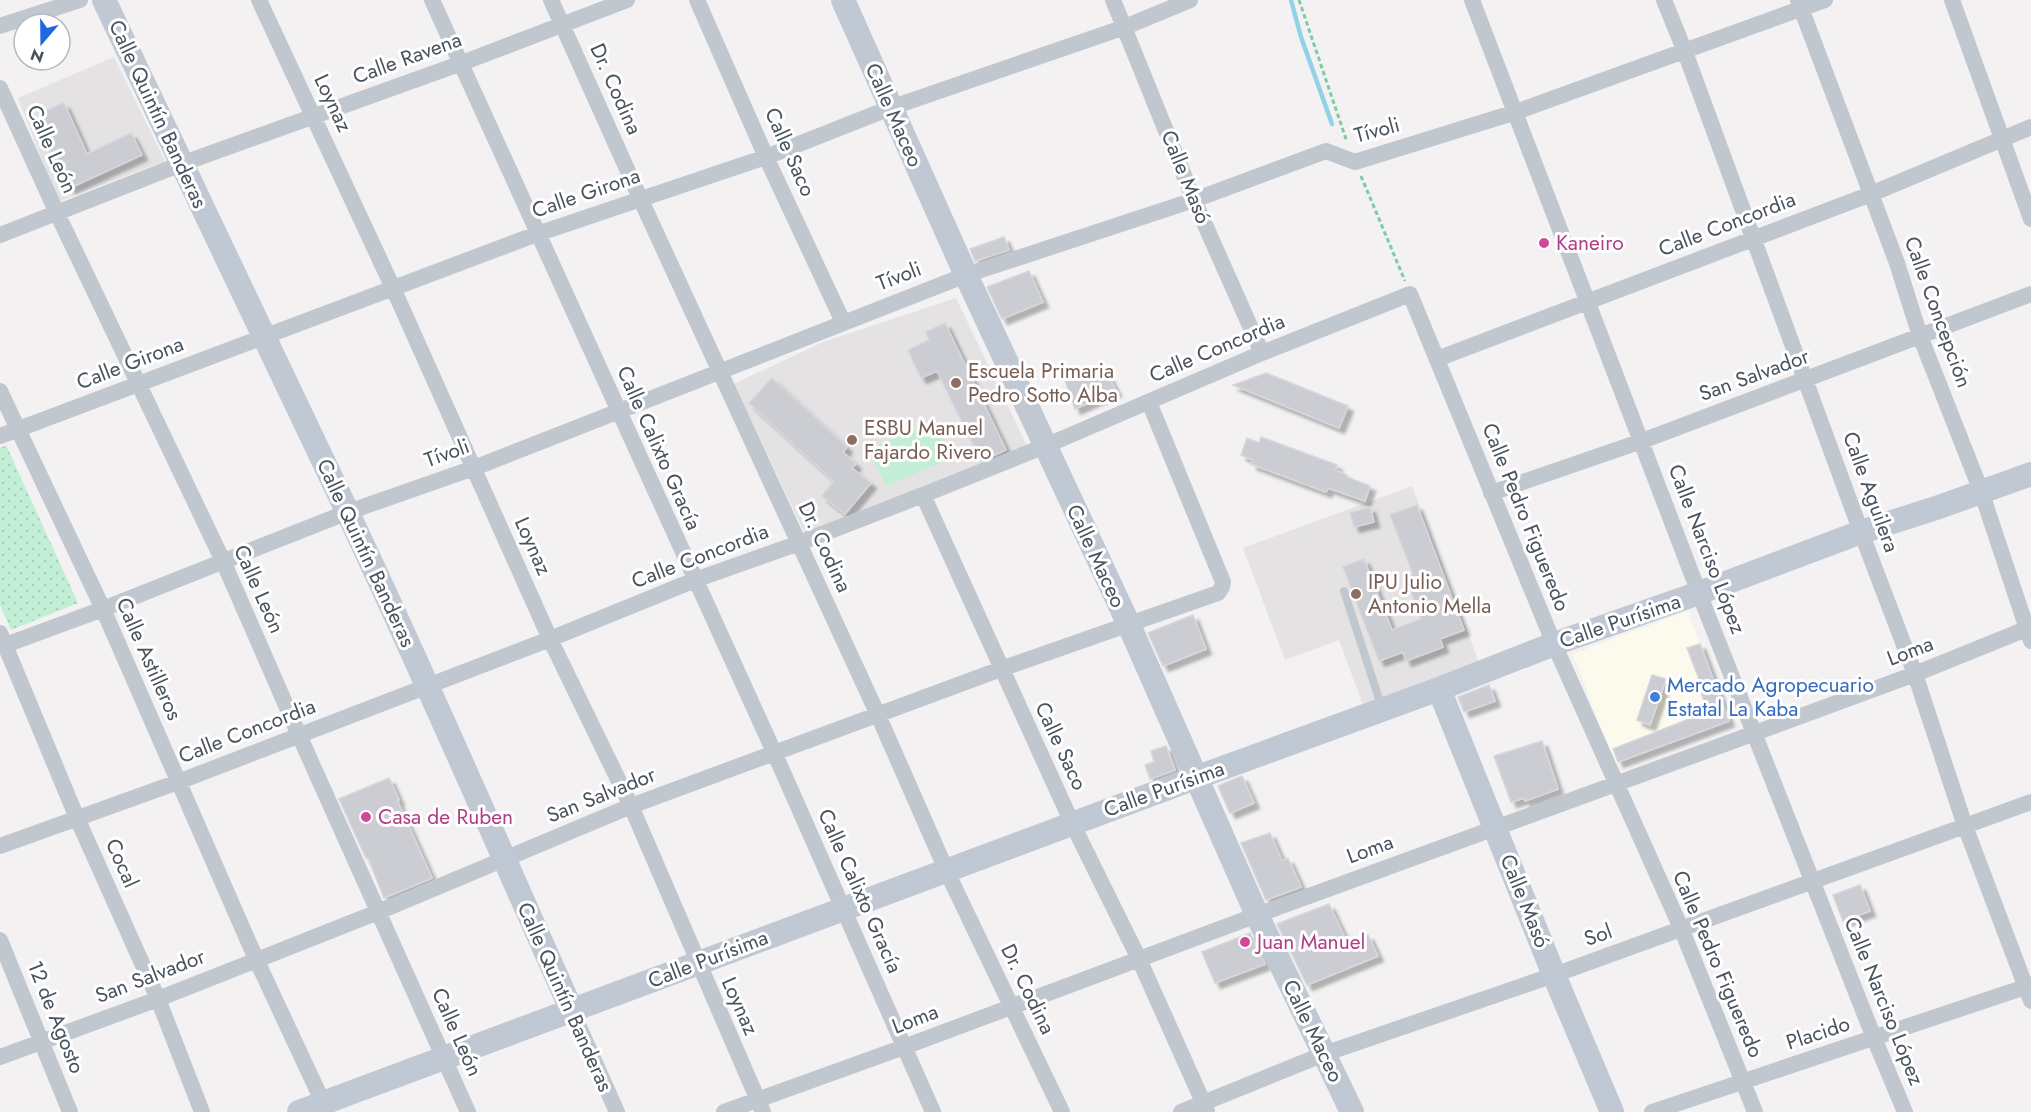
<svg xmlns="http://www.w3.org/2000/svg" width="2031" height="1112" viewBox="0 0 2031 1112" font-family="Jost,sans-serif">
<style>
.commercial{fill:#fcf9ed}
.education{fill:#e4e2e3}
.grass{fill:url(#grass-dots)}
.park{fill:#c2eed6}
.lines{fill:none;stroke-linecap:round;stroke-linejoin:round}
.stream{stroke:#91d1ea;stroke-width:4.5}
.building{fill:#cbcdd3;stroke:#d5d7dc;stroke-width:1.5;filter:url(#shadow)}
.path{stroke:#7bcca9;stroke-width:3;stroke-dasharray:4.5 3;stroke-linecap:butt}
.lane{stroke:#c0c7cf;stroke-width:8}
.street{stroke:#c0c7cf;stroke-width:16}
.secondary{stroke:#c0c8d4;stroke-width:24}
.hotel-dot{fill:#d1479c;stroke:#fff;stroke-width:2}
.education-dot{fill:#8d6e63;stroke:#fff;stroke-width:2}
.shop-dot{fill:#3f7fe0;stroke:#fff;stroke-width:2}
.labels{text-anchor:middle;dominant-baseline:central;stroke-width:6;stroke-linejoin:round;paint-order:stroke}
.street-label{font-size:21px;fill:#49535e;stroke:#fff}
.hotel-label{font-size:21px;fill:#b23c85;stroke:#fff;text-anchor:start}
.education-label{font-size:21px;fill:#785e54;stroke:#fff;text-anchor:start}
.shop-label{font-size:21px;fill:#366cbe;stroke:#fff;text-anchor:start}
</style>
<defs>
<pattern id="grass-dots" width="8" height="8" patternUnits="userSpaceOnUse" patternTransform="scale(1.5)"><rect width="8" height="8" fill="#c2eed6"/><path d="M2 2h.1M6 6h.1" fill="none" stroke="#a8ceba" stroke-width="1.8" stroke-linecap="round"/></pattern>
<filter id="shadow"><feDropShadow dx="5.5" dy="5.5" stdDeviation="1.5" flood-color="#0004"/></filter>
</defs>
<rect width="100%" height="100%" fill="#f3f1f1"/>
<path class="commercial" d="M1688,611L1729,721L1614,764L1573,654Z"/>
<path class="education" d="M114,57L165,161L58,202L18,98Z
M956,298L1027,446L805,534L734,384L823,342Z
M1412,486L1479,662L1363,705L1339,640L1285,660L1243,548Z"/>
<path class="grass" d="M6,445L78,603L11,630L0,605V448Z"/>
<path class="park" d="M934,421L951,458L886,486L868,450Z"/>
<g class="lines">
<path class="stream" d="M1291,0L1301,37L1332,124"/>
</g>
<path class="building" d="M64,103L87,154L131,133L142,155L70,188L64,175L58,178L50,159L53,158L40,130L47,127L40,113Z
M1004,237L1009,250L975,261L970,249Z
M1029,271L1043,302L1002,319L987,287Z
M945,323L1006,450L981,461L937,371L921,378L908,350L929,340L926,332Z
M1103,366L1116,391L1075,409L1065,380Z
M1266,373L1348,406L1339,428L1233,385Z
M772,378L847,447L843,452L856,464L852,468L871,483L845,514L822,496L834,481L749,403Z
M1261,437L1337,465L1335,470L1347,475V477L1370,486L1365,501L1328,488L1326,492L1251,464L1253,460L1241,455L1247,438L1259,443Z
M1417,505L1464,630L1440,639L1443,647L1406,661L1403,652L1379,661L1343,567L1364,559L1392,630L1421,619L1405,576L1413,574L1390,515Z
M1370,507L1374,522L1354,527L1350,513Z
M1193,615L1206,649L1163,666L1148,633Z
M1700,644L1729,721L1618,762L1613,749L1694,717L1693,714L1707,708L1696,680L1699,679L1687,648Z
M1652,675L1666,679L1650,725L1637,720Z
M1489,685L1495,701L1464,712L1458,697Z
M1542,741L1558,789L1525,801L1524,798L1511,802L1494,756Z
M1166,746L1175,770L1150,779L1145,765L1154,762L1151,751Z
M1242,776L1254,803L1230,813L1218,786Z
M389,778L399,800H397L432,878L384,898L368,858H366L339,799Z
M1270,833L1282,861L1288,858L1301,887L1266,900L1241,843Z
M1860,885L1870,911L1843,921L1833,895Z
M1329,904L1347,942L1368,935L1378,956L1307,985L1277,924Z
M1250,933L1265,964L1215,983L1202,952Z"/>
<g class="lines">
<path class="path" d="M1299,0L1347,142
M1361,176L1405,281"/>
<path class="lane" d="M1344,591L1382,708"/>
<path class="street" d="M259,0L393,288L550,639L631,806L763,1112
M432,0L774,752L933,1112
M551,0L640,198L878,715L947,872L1062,1112
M697,0L766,157L843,322
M1113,0L1194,200L1262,353
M1472,0L1699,593L1874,1038L1905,1112
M1664,0L1685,52L1861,532L1915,674L1965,826L2031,1001
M1798,0L1897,263L1920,336L1981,491L2031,641
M1952,0L2031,219
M0,26L80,0
M0,88L56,211L223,561L299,735L468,1112
M0,235L181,164L462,63L627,0
M1437,359L1871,194L2031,127
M0,391L103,609L256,959L327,1111
M0,436L537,234L766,157L890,108L1125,27L1190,0
M1491,493L1642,441L2031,294
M923,495L1072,823L1139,959L1207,1111
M0,633L77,818L158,999L202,1112
M0,647L103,609L348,512L474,468L966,275L1194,200L1326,151L1355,162L1516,112L1825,0
M0,846L178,782L550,639L695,580L799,543L923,495L1045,446L1262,353L1410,294L1554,644L1681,928L1755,1112
M0,940L70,1112
M572,1011L617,1112
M0,1057L158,999L378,912L631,806L1001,669L1218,593L1222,587L1223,582L1149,402
M724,1112L904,1047L1257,915L1755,733L1915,674L2031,627
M1181,1112L1324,1054L1554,975L2031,802
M1652,1112L2031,985"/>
<path class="secondary" d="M104,0C184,171 267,340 347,511C425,676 497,844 572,1011
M843,0L966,275L1129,625L1257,915L1352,1112
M1439,689L1554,975L1612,1112
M299,1112L1195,778L1439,689L1554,644L1699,593L1861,532L1939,507L2031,474"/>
</g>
<g class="hotel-dot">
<circle cx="1544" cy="243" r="6"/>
<circle cx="366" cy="817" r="6"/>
<circle cx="1245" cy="942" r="6"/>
</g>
<g class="education-dot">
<circle cx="956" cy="383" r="6"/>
<circle cx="852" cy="440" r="6"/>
<circle cx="1356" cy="594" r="6"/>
</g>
<circle class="shop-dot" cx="1655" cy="697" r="6"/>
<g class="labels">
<g class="street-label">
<text transform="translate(407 58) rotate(-20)">Calle Ravena</text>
<text transform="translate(616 89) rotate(66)">Dr. Codina</text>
<text transform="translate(333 103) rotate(65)">Loynaz</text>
<text transform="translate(158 114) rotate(65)">Calle Quintín Banderas</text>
<text transform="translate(894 115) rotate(66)">Calle Maceo</text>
<text transform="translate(1377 130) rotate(-15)">Tívoli</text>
<text transform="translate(52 149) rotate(66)">Calle León</text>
<text transform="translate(790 152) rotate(66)">Calle Saco</text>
<text transform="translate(1186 177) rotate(68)">Calle Masó</text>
<text transform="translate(586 193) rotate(-19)">Calle Girona</text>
<text transform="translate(1727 224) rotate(-21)">Calle Concordia</text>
<text transform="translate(899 276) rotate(-21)">Tívoli</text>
<text transform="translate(1938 312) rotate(70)">Calle Concepción</text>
<text transform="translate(1217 348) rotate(-23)">Calle Concordia</text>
<text transform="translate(130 363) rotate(-21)">Calle Girona</text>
<text transform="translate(1754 375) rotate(-20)">San Salvador</text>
<text transform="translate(659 448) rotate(66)">Calle Calixto Gracía</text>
<text transform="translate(447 453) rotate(-20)">Tívoli</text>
<text transform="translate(1871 492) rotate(70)">Calle Aguilera</text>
<text transform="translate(1526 517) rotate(68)">Calle Pedro Figueredo</text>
<text transform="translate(533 546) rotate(66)">Loynaz</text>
<text transform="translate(825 547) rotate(65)">Dr. Codina</text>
<text transform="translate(1707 549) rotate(69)">Calle Narciso López</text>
<text transform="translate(366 553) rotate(65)">Calle Quintín Banderas</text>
<text transform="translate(700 556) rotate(-21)">Calle Concordia</text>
<text transform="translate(1096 556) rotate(65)">Calle Maceo</text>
<text transform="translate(259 589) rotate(66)">Calle León</text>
<text transform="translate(1620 621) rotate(-19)">Calle Purísima</text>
<text transform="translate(1910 651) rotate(-21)">Loma</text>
<text transform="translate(149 659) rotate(66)">Calle Astilleros</text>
<text transform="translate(247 731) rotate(-21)">Calle Concordia</text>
<text transform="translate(1061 746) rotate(65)">Calle Saco</text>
<text transform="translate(1164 789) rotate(-20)">Calle Purísima</text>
<text transform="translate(601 795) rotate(-22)">San Salvador</text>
<text transform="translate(1370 849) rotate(-20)">Loma</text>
<text transform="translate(122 863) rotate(66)">Cocal</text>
<text transform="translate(860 891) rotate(66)">Calle Calixto Gracía</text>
<text transform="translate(1525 901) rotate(68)">Calle Masó</text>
<text transform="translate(1598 935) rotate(-20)">Sol</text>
<text transform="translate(708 959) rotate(-21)">Calle Purísima</text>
<text transform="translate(1718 964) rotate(67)">Calle Pedro Figueredo</text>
<text transform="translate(150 976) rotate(-21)">San Salvador</text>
<text transform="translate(1028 989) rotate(64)">Dr. Codina</text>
<text transform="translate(565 997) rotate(66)">Calle Quintín Banderas</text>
<text transform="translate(1884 1001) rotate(68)">Calle Narciso López</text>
<text transform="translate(740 1006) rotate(66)">Loynaz</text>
<text transform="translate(56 1017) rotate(68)">12 de Agosto</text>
<text transform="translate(915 1019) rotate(-21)">Loma</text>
<text transform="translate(1313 1031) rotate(64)">Calle Maceo</text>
<text transform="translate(457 1032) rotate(66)">Calle León</text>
<text transform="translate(1818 1033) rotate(-18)">Placido</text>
</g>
<g class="hotel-label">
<text x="1556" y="243">Kaneiro</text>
<text x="378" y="817">Casa de Ruben</text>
<text x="1257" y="942">Juan Manuel</text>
</g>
<g class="education-label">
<text x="968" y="371">Escuela Primaria<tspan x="968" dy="24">Pedro Sotto Alba</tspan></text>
<text x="864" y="428">ESBU Manuel<tspan x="864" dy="24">Fajardo Rivero</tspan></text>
<text x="1368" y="582">IPU Julio<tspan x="1368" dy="24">Antonio Mella</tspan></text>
</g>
<g class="shop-label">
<text x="1667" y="685">Mercado Agropecuario<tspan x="1667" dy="24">Estatal La Kaba</tspan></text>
</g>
</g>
<g transform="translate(42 42) rotate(200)"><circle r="28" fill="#ffffff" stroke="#b6babf" stroke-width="1.5"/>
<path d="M0-4.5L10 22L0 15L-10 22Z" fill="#2066df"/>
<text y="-9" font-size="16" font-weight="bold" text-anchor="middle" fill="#49535e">N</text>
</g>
</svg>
